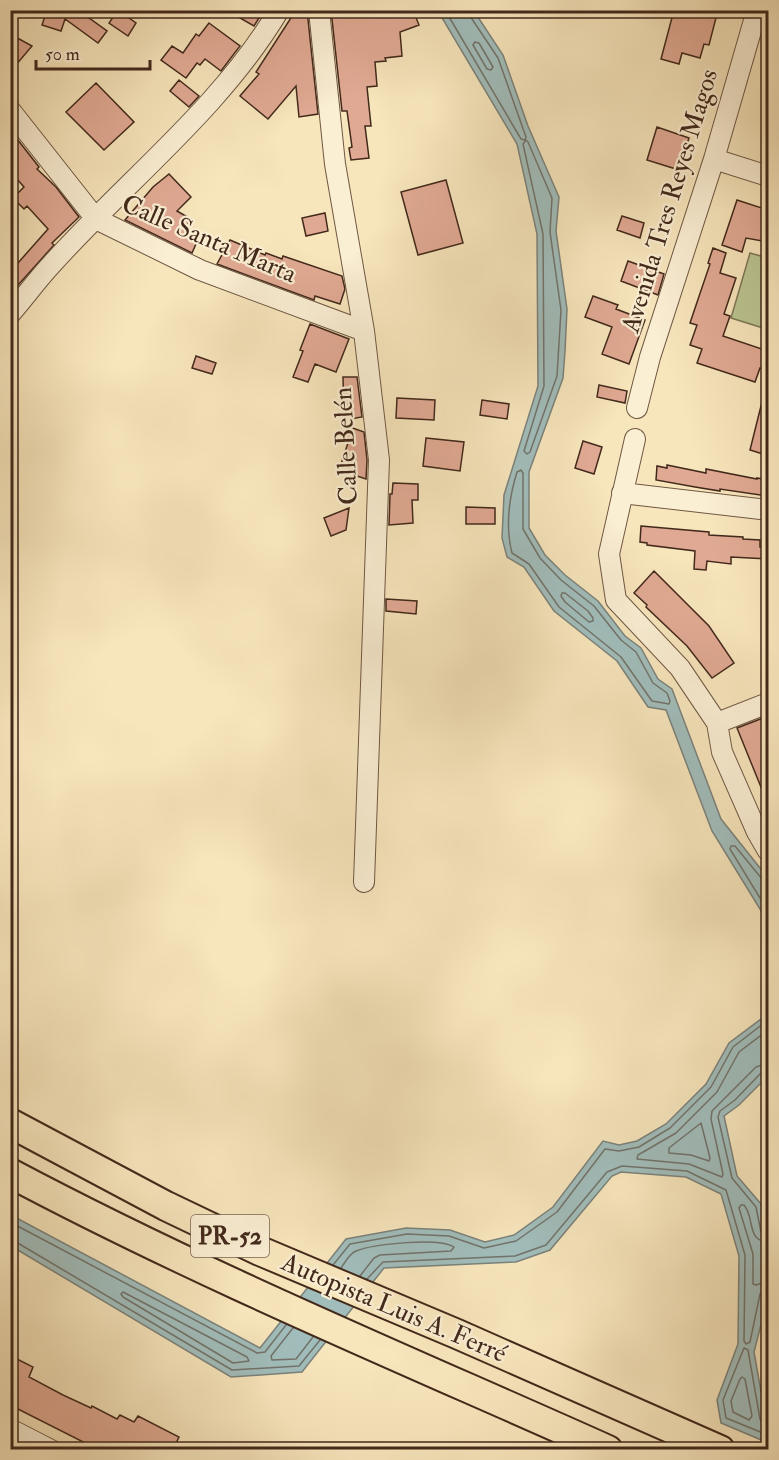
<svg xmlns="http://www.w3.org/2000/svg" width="779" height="1460" viewBox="0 0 779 1460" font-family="'IM FELL Double Pica',serif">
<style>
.green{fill:#bbc592;stroke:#7e7756;stroke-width:1.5}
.water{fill:#a1bdbb;stroke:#7b827b;stroke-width:1.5}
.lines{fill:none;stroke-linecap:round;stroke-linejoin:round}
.shore{stroke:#72736b;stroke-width:1.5}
.building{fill:#e0a993;stroke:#42291b;stroke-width:1.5}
.minor-casing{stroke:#6f5843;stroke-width:22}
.highway-casing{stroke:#42291b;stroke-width:32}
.minor{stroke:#faeed3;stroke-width:20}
.highway{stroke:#f7e5bc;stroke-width:28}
.labels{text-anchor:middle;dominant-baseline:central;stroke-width:4.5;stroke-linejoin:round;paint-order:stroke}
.shield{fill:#faeed3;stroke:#796452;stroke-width:1.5}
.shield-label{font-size:24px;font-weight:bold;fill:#42291b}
.street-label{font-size:26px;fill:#42291b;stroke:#faeed3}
</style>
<rect width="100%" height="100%" fill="#f7e5bc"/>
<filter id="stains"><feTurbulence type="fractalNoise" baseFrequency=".00333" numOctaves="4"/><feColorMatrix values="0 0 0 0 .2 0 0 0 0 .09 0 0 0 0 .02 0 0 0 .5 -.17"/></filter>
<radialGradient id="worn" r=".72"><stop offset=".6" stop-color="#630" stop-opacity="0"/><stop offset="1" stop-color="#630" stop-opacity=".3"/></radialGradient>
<path class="green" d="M750,253L768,258V311L763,328L731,318Z"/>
<path class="water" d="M438,11H474L503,55L528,126L559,197L556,231L567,309L565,351L563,378L529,472V528L545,555L565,575L598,601L625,636L641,648L658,679L672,689L721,819L768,878V922L712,831L666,710L648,707L617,661L554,611L524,567L507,557L502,538L504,495L538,386L537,234L517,144Z
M768,994V1076L739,1105L724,1116L737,1176L762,1205L768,1247V1270L764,1313L754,1352L766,1420V1442L721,1423L717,1400L738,1344L739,1256L721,1194L686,1177L621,1172L612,1176L550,1250L516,1262L384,1268L302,1372L231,1377L11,1246V1215L260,1348L346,1239L406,1228L450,1230L485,1242L514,1235L553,1207L603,1141L619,1145L637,1141L666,1124L706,1084L729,1043L765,1016L764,1006Z"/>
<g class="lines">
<path class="shore" d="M445,10L521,139L525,140L526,137L498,58L470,16L469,10
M475,42L479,43L493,67L491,70L487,69L473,45Z
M526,140L528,142L552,198L550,232L561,310L557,376L530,452L527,454L524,451L544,386L543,234L523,144Z
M521,470L523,473V529L540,558L561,580L594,606L621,640L636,652L653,683L667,693L670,701L669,704L652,701L621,657L559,607L529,564L512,553C505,526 509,498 517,472Z
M562,593H565L588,611L593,618V621L589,622L565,602L561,596Z
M768,881L762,879L735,846H731L730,849L768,911
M768,1030L739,1052L717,1092L676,1133L638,1155L637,1159L689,1164L722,1177L723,1174L711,1119L712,1111L756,1067L768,1063
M768,1071L760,1074L735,1100L720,1111L718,1117L732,1178L756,1207L761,1232L768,1235
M701,1123L710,1158L709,1161L691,1155L669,1153V1148Z
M10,1222L257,1353L265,1352L286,1325
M10,1241L16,1242L232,1370L299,1366L320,1340
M768,1242C746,1241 755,1217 744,1205H741L739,1208L753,1254V1284L756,1285L768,1281
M333,1265L350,1244L407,1234L449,1236L484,1248L516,1241L557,1212L605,1149L619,1151L639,1147L670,1128L711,1087L733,1047L768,1020
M341,1268C345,1262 350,1253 356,1251C374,1244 439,1237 454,1247L451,1251L380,1255L374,1258L360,1276
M367,1279L383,1262L515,1256L546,1245L607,1172L622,1166L687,1171L726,1190L745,1255L744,1341L746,1344L750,1342L760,1294L763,1290L768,1289
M123,1292L247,1357L249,1361L233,1363L123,1297L121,1294Z
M293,1328L271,1356L272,1360L296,1359L313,1337
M742,1377L745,1379L752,1416L749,1420L733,1412L731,1401L740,1379Z
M768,1424L763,1423L760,1419L748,1350L744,1348L723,1400L726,1418L768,1435"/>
</g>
<path class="building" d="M47,10H67L89,18L107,31L98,43L65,19L61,31L42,25Z
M118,10L136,23L128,36L109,23Z
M226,10H264L254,26Z
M296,10H307L318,114L299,117L296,86L268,119L240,96L259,74L256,72Z
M331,10H413L419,25L400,32L402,56L385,58L386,61L375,62L377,86L367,87L371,126H365L369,158L351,160L349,148L352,147L347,111H342Z
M674,10H718L709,45L704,44L700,58L682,53L679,64L661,59Z
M209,23L240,46L221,71L205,59L200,65L197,63L186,78L161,60L172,46L183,53L196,34L199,36Z
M10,34L32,46L10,72Z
M179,80L199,96L189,107L170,91Z
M96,83L134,122L104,150L66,112Z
M657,127L689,138L679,170L647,160Z
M10,130L39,167L37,169L56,187L79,217L52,243L54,245L10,294V272L48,229L27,206L24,209L13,198L24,187L10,171Z
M169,174L191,197L177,211L191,219L184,230L199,237L192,253L125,220L153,187Z
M446,180L463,243L418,255L401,192Z
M737,200L768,210V242L746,238L742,252L722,245Z
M325,213L328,231L306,236L302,218Z
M622,216L644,223L640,238L617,230Z
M230,240L265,255L266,253L282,259L283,256L342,276L345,289L340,304L315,296L314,300L217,264Z
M713,248L726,253L720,273L736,278L724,314L730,316L723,336L768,351L763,369L760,368L755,382L697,363L702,349L690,345L697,325L690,323L710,264L708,263Z
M628,261L664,274L658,295L621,281Z
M593,296L618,305L616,309L645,320L629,364L602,354L612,327L585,317Z
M310,324L349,339L336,372L315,364L308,382L293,377L303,351L300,350Z
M196,356L216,363L212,374L192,368Z
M343,377H357L362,417L350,419L352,414L344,415Z
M599,385L627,391L625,403L597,397Z
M764,394L768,395V432L763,454L750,450Z
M397,398L435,400L434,420L396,418Z
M482,400L509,404L507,419L480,415Z
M347,426L364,432L367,460L366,479L339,470L349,440L343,438Z
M426,438L464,442L460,471L423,466Z
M583,441L602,447L594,474L575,468Z
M667,465L706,473V469L757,479V478L768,480V496L720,489V491L695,487L656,480L657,466L667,468Z
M393,483L418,484V500H412L413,523L389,525L390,494H392Z
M466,507L495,508V524H466Z
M349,508L346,530L331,536L324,518Z
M641,526L709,532V535L743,537V539L760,540V547H768V559L731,557V564L707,561L706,570L694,569L695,551L647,545V543L640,542Z
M654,571L709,626L734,663L712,678L687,646L646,607L647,605L634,593Z
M386,599L417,601L416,614L386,611Z
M763,718L768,731L767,802L737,728Z
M15,1358L33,1367L29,1377L63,1395L91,1408L92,1406L117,1419L120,1415L134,1422L138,1416L179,1437L173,1449H97L10,1405V1368Z"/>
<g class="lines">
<g class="minor-casing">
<path id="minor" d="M319,10L335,164L364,331L379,460L364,882
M10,110L96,219L200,270L364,331
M714,159L768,176
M10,314C24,298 37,280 51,265C127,180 220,109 279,10
M637,408L650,357L714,159L757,10
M635,439L609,554L616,600L680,668L717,723L722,752L757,832L768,851
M622,493L768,510
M717,723L768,703
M10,1429L51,1450"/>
</g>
<g class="highway-casing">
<path id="highway" d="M10,1123L166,1206L260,1251L457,1334L720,1450
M10,1173C204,1276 407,1360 608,1450"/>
</g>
<use href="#minor" class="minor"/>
<use href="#highway" class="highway"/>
</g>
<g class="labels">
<rect class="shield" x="191" y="1215" width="78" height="42" rx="4.5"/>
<g class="shield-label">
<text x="230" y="1236">PR-52</text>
</g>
<g class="street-label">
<text transform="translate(670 201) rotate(-73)">Avenida Tres Reyes Magos</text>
<text transform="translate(209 239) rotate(23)">Calle Santa Marta</text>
<text transform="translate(346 446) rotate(-93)">Calle Belén</text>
<text transform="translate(394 1308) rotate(23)">Autopista Luis A. Ferré</text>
</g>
</g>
<rect width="779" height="1460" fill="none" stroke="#f7e5bc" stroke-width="36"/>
<rect x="12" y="12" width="755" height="1436" fill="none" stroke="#42291b" stroke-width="3"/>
<rect x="18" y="18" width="743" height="1424" fill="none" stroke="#42291b" stroke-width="1.5"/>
<path d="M36 60v9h114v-9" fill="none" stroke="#42291b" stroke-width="3"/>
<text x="45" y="60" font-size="18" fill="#42291b" stroke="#faeed3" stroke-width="4.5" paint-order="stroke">50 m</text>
<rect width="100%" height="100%" filter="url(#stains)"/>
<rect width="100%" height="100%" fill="url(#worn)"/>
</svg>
